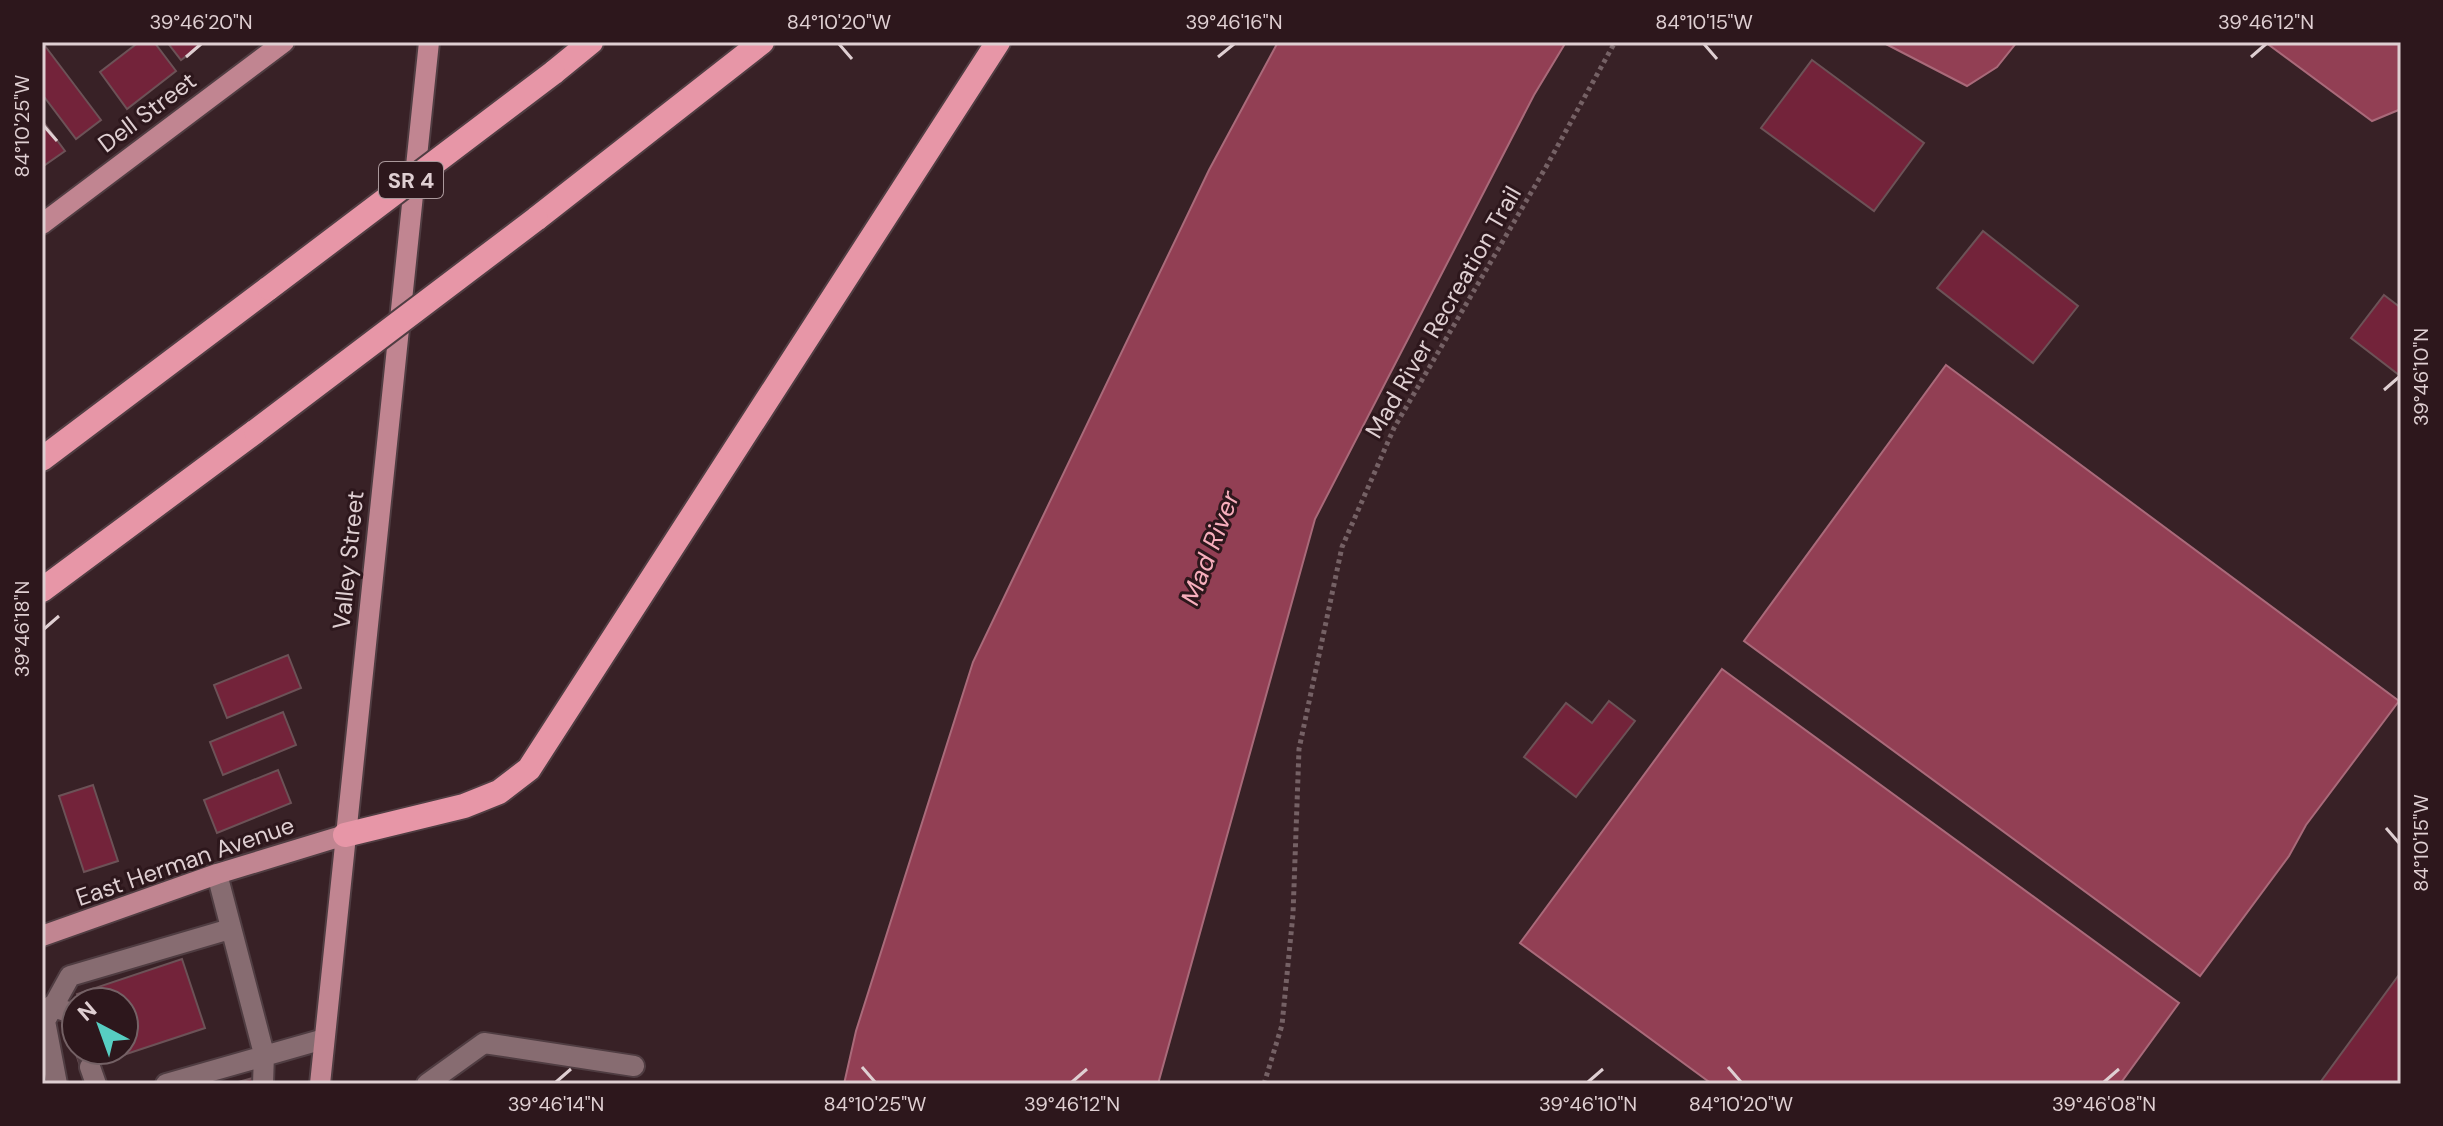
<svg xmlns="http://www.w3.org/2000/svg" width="2443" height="1126" viewBox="0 0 2443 1126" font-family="'DM Sans',sans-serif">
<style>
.water{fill:#923f54;stroke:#a96a7a;stroke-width:2}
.building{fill:#73233a;stroke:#6c5257;stroke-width:2}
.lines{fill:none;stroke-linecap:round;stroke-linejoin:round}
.minor-tunnel{stroke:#513b40;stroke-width:20;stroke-dasharray:20 10;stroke-linecap:butt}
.minor-casing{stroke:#503d42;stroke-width:24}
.major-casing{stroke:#503d42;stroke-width:24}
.highway-casing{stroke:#503d42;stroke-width:28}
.path{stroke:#756165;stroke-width:5;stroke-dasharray:4 4;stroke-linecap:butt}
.minor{stroke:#876c71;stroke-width:20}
.major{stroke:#c18591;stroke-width:20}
.highway{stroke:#e796a7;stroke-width:24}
.highway-bridge-casing{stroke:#503d42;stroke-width:28;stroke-linecap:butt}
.highway-bridge{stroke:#e796a7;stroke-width:24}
.ticks{fill:none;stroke:#dfcfd2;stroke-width:3}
.labels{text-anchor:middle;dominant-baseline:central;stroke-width:6;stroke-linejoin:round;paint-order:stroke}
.shield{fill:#2d171c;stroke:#aa989b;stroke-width:2}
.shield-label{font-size:22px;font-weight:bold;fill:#dfcfd2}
.street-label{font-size:24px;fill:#dfcfd2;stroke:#2d171c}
.water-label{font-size:26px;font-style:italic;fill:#f8afbd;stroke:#2d171c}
.neatline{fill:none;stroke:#dfcfd2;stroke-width:3}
.ticks-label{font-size:20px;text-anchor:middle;fill:#dfcfd2}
</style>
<rect width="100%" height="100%" fill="#382126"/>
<path class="water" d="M1278,42H1566L1534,95L1315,519L1158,1084H844L856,1031L973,662L1209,170Z
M1882,42H2017L1997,67L1967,86Z
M2265,42H2401V109L2372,121Z
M1946,365L2399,701L2306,825L2289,856L2200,976L1744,641Z
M1722,669L2179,1003L2120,1084H1712L1520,943Z"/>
<path class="building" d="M42,42L101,120L76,139L42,94Z
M139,42H154L176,71L127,109L100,72Z
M167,42H205L181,60Z
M1812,60L1924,143L1874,211L1761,128Z
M42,120L65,151L42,167Z
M1983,231L2078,306L2033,363L1937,288Z
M2384,295L2401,308L2399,375L2351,338Z
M288,655L301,688L227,718L214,685Z
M1609,701L1635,721L1576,797L1524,757L1566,703L1592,723Z
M283,712L296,745L223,775L210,742Z
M278,770L291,803L217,833L204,800Z
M93,785L118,861L84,872L59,796Z
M182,959L205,1028L81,1069L68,1029L76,1027V1050H124V1002H80L77,994Z
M2401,972V1084H2319Z
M253,1078L252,1084H231Z"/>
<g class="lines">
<path class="minor-tunnel" d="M85,1050L90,1067"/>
<g class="minor-casing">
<path id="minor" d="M217,874L264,1054L263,1084
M51,1006L74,1014L76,1021
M90,1067L96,1084
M57,1084L45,1021L70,976L230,929
M166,1084L324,1039
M427,1084L484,1043L634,1066"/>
</g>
<g class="major-casing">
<path id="major" d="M42,224L284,42
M42,936L217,874L345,835
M320,1084L429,42"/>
</g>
<g class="highway-casing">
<path id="highway" d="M553,73L591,42
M536,219L762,42
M42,459L269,288
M42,590L256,431
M345,835L464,806L499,792L529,769L998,42"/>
</g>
<path class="path" d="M1264,1084L1282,1025L1293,914L1299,749L1342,547L1394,428L1546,167L1615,42"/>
<use href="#minor" class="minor"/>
<use href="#major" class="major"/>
<use href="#highway" class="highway"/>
<g class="highway-bridge-casing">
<path id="highway-bridge" d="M269,288L553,73
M256,431L536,219"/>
</g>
<use href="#highway-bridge" class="highway-bridge"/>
</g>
<path class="ticks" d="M839,44L852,59M1704,44L1717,59M186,57L201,44M1218,57L1234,44M2251,57L2266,44M44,126L57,141M2384,390L2399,377M44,629L59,616M2386,828L2399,843M862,1067L875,1082M1728,1067L1741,1082M556,1082L571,1069M1072,1082L1087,1069M1588,1082L1603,1069M2104,1082L2119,1069"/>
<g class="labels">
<rect class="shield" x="379" y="162" width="64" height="36" rx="6"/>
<g class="shield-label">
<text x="411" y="180">SR 4</text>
</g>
<g class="street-label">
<text transform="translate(147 112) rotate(-37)">Dell Street</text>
<text transform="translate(1443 312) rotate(-60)">Mad River Recreation Trail</text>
<text transform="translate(348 560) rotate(-84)">Valley Street</text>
<text transform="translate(185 861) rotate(-19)">East Herman Avenue</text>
</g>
<g class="water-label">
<text transform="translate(1210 548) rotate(-69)">Mad River</text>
</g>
</g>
<rect width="2443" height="1126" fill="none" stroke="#2d171c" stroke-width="88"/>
<g transform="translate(100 1026) rotate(319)"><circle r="38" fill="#2d171c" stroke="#746165" stroke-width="2"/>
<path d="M0-6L14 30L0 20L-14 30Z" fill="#57cec2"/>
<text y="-12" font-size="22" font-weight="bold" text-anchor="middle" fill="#dfcfd2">N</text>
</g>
<rect x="44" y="44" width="2355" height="1038" class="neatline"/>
<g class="ticks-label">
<text x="201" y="29">39°46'20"N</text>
<text x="839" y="29">84°10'20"W</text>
<text x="1234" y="29">39°46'16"N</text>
<text x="1704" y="29">84°10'15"W</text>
<text x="2266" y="29">39°46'12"N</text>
<text transform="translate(22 126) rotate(-90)" y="7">84°10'25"W</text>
<text transform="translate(2421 377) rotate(-90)" y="7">39°46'10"N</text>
<text transform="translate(22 629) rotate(-90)" y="7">39°46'18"N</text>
<text transform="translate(2421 843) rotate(-90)" y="7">84°10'15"W</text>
<text x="556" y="1111">39°46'14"N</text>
<text x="875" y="1111">84°10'25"W</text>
<text x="1072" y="1111">39°46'12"N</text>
<text x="1588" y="1111">39°46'10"N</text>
<text x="1741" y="1111">84°10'20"W</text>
<text x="2104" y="1111">39°46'08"N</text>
</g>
</svg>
